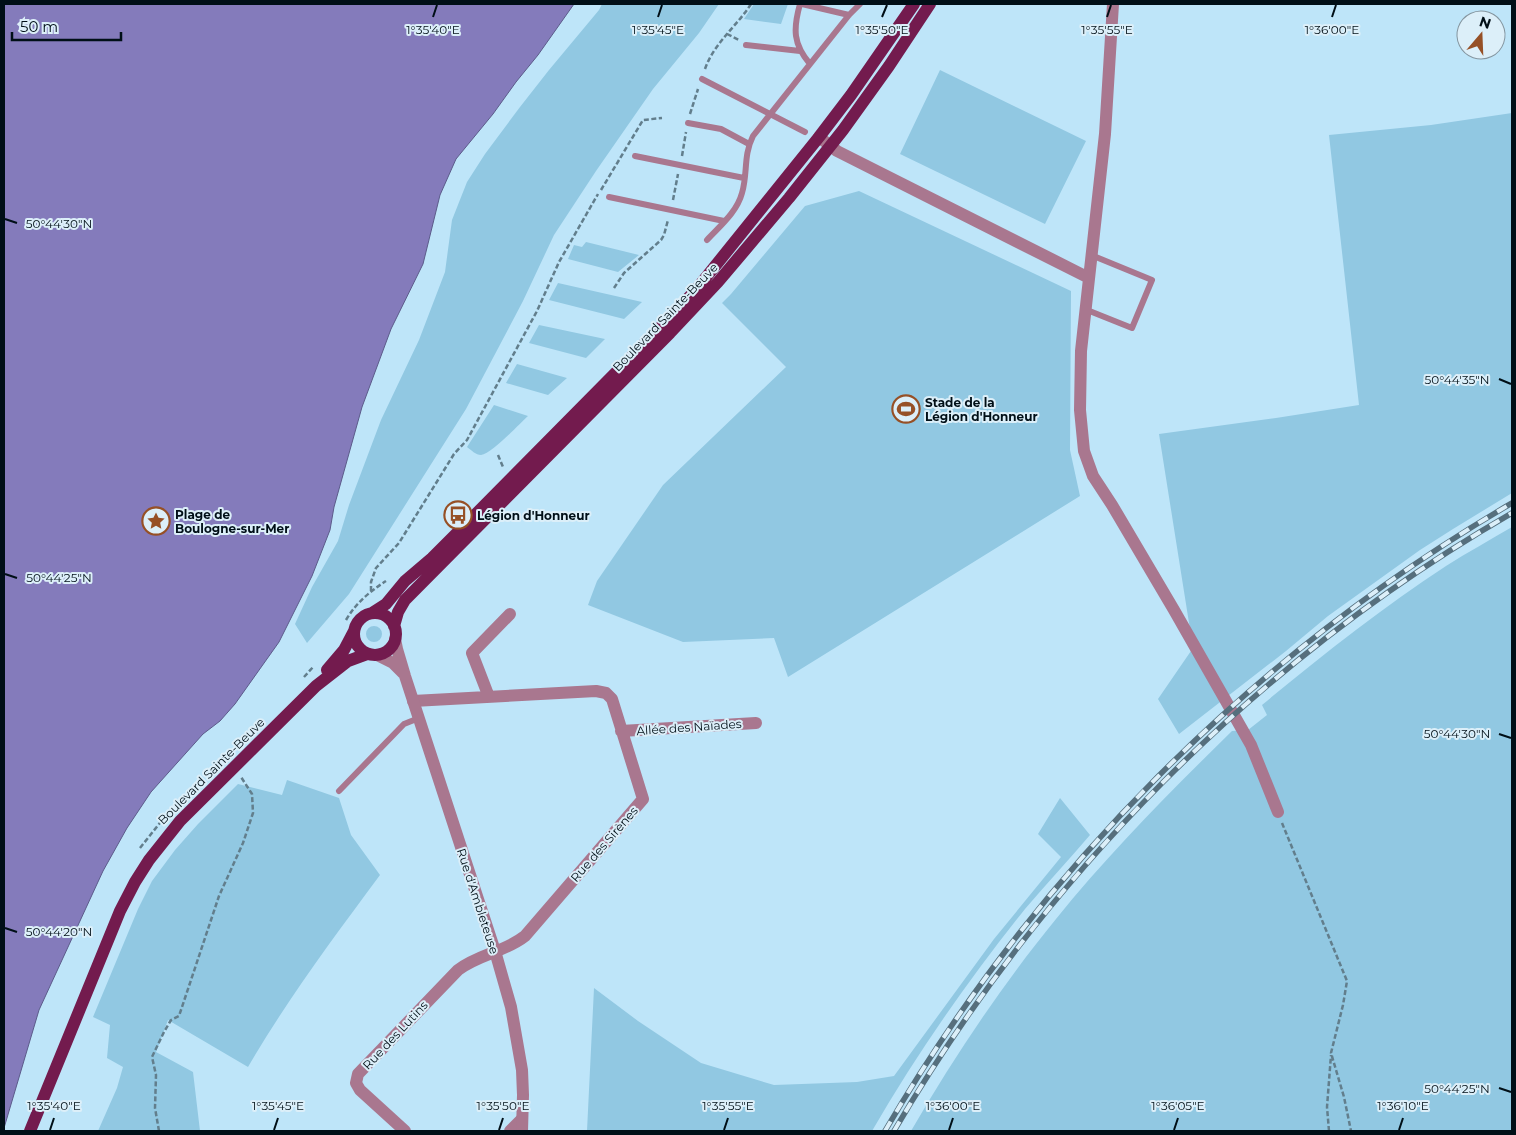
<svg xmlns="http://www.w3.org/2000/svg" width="1516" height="1135" viewBox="0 0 1516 1135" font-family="Montserrat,sans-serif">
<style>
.green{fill:#91c8e2}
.water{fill:#847bbb;stroke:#5c5b8a}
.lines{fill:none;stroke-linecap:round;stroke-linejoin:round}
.path{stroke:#627e8c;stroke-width:2.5;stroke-dasharray:5 2.5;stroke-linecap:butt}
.service{stroke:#a9778f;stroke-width:6}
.minor{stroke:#a9778f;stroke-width:12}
.tertiary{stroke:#a9778f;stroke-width:12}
.primary{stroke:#731b4e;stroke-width:12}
.rail-casing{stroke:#566f7d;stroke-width:5.5}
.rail{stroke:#dceff9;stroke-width:4;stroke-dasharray:11;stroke-linecap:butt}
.ticks{fill:none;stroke:#000f17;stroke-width:2}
.labels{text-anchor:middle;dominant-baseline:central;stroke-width:4;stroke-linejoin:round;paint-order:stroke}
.street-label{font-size:12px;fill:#000f17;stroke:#dceff9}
.poi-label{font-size:12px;font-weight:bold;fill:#000f17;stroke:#dceff9;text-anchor:start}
.ticks-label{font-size:12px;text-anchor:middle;fill:#000f17;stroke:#dceff9;stroke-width:4;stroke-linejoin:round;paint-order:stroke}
</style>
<rect width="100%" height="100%" fill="#bee5f9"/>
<path class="green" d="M602,4H719L699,33L653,89L596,171L554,235L523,301L466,409L349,594L307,643L295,624L312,587L338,541L349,505L381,420L419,340L445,272L452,220L467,182L485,154L520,107L549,70L599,10Z
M754,4H788L781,24L744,19Z
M940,70L1086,141L1045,224L900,154Z
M1512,113V493L1453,529L1420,550L1328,616L1286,651L1179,734L1158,699L1193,648L1159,434L1276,418L1359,405L1329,135L1431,125Z
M859,191L1071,291L1070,450L1080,496L788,677L774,638L683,642L588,605L597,581L663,485L786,367L722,303L731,294L805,206Z
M586,242L639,255L618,272L568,259L574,245L582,247Z
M558,283L642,302L624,319L549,300Z
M539,325L605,339L586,358L529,343Z
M517,364L567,378L548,395L506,383Z
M494,405L528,416C519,424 492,454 481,455C476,455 471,450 467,447Z
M1512,527V1131H911C954,1057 1002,985 1056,919C1110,852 1171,791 1232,731L1248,730L1267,715L1262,705C1321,656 1382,608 1446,566C1468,552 1490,540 1512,527Z
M366 634a8 8 0 1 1 16 0a8 8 0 1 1-16 0Z
M287,780L339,798L351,835L380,875C334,937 287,1000 248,1067L168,1020L156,1052L193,1072L200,1131H98L117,1088L123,1067L107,1058L110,1025L93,1017L138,909L152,881L175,850L198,824L238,784L282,795Z
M1060,798L1090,835C1069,860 1046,884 1025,909C969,979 917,1053 872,1131H587L594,988L638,1021L701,1063L774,1085L857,1082L894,1076L994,939L1061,857L1038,834Z"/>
<path class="water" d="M4,4H574L538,55L516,82L493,114L456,159L440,195L423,264L391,329L362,407L334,507L330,530L312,576L279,642L235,704L220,721L203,734L151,792L127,828L103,871L39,1010L4,1128Z"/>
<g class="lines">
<path class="path" d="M727,34L739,40
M705,69C714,43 737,26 751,4
M690,114L698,89
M682,156L686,132
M601,190L643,120L662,118
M673,200L678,174
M614,288L624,273L661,240L664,235L668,220
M498,455L503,467
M371,591V582L376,568L399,543L454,454L467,440L537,311L559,262L598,194
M346,620C356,603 369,592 386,581
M304,677L314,666
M1282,823L1347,981L1343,1005L1331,1053L1344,1097L1351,1131
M140,848L163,819
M159,1131L155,1108L156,1075L152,1057L164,1032L171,1020L179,1016L219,896L243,843L253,813L252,794L241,777
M1329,1131L1327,1107L1331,1055"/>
<path class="service" d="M800,4C793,29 793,44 810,64
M802,4L849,15
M746,45L800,51
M702,79L805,132
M688,123L721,129L749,144
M635,156L744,178
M609,197L724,221
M707,240C720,226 737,212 742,193C748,173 743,156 753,136L849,15L860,4
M1087,310L1132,328L1152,280L1091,255
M339,791L404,724L419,718"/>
<path class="minor" d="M1113,4L1105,134L1081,351L1080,410L1084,451L1093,476L1112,505L1174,610L1251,745L1278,812
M819,137L837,151L1089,278
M489,697L472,653L510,614
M621,731L756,723
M405,1131L360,1090L356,1083L358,1074L458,970C479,954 505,952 525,936L643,799L612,699L606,693L596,691L413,701
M510,1131L522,1119"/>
<path class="tertiary" d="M395,639L397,649L405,676L495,951L511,1007L522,1070L523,1095L522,1131
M377,655L393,663L403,673"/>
<path class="primary" d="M372,613L386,604L405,581L432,558L466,524L653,335L695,291L819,137L851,95L914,4
M354 634a21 21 0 1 1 42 0a21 21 0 1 1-42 0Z
M394,626L398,612L405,600L670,333L718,282L789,198L843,130L889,66L930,4
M327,670L344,650L354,631
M30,1131L120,911L135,882L149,860L180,821L316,686L348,661L367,654"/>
<g class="rail-casing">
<path id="rail" d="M885,1131C1036,872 1253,654 1512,503
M894,1131C1043,877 1257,660 1512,513"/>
</g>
<use href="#rail" class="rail"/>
</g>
<path class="ticks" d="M433,17L437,5M658,17L662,5M882,17L887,5M1107,17L1111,5M1332,17L1336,5M5,219L17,223M1499,379L1511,384M5,574L17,578M1499,734L1511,738M5,928L17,932M1499,1088L1511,1092M50,1130L54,1118M274,1130L278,1118M499,1130L503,1118M724,1130L728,1118M949,1130L953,1118M1174,1130L1178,1118M1399,1130L1403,1118"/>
<defs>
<g id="stadium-ring" transform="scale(1.4375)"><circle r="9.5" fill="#dceff9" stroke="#965026" stroke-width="1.5"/><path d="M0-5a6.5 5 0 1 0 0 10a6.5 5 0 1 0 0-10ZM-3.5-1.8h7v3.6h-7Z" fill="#965026"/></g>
<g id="bus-ring" transform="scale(1.4375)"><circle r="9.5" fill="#dceff9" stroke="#965026" stroke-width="1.5"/><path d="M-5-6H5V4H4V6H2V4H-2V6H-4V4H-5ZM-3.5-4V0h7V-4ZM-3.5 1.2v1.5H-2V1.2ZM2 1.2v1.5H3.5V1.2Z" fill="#965026"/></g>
<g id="sight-ring" transform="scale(1.4375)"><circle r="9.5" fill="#dceff9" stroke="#965026" stroke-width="1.5"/><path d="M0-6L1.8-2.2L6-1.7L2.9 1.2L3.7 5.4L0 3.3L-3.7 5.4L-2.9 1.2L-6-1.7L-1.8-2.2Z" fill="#965026"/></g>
</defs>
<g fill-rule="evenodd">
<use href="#stadium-ring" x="906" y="409"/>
<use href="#bus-ring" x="458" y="515"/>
<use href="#sight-ring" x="156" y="521"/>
</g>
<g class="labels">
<g class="street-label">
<text transform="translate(665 317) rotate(-46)">Boulevard Sainte-Beuve</text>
<text transform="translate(689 727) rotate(-4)">Allée des Naïades</text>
<text transform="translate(211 771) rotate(-45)">Boulevard Sainte-Beuve</text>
<text transform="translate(604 844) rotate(-49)">Rue des Sirènes</text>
<text transform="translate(478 901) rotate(72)">Rue d'Ambleteuse</text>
<text transform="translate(395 1035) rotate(-47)">Rue des Lutins</text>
</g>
<g class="poi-label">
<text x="925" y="402">Stade de la<tspan x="925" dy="14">Légion d'Honneur</tspan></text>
<text x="175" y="514">Plage de<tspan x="175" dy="14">Boulogne-sur-Mer</tspan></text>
<text x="477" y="515">Légion d'Honneur</text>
</g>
</g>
<g class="ticks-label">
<text x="433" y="34">1°35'40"E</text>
<text x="658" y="34">1°35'45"E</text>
<text x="882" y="34">1°35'50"E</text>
<text x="1107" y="34">1°35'55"E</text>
<text x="1332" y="34">1°36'00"E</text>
<text x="59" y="228">50°44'30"N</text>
<text x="1457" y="384">50°44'35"N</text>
<text x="59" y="582">50°44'25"N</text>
<text x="1457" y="738">50°44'30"N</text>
<text x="59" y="936">50°44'20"N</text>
<text x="1457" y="1093">50°44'25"N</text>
<text x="54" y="1110">1°35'40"E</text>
<text x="278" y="1110">1°35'45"E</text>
<text x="503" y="1110">1°35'50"E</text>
<text x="728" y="1110">1°35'55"E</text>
<text x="953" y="1110">1°36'00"E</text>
<text x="1178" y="1110">1°36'05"E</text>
<text x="1403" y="1110">1°36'10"E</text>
</g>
<rect width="1516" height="1135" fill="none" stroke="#000f17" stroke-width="10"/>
<g transform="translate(1481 35) rotate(19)"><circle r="24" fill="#dceff9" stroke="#84959f"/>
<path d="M0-4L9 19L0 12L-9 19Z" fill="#965026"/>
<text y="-8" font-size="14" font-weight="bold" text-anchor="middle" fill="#000f17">N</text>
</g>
<path d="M12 32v8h109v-8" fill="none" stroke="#000f17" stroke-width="2.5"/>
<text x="20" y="32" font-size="15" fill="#000f17" stroke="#dceff9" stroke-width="4" paint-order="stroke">50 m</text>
</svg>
